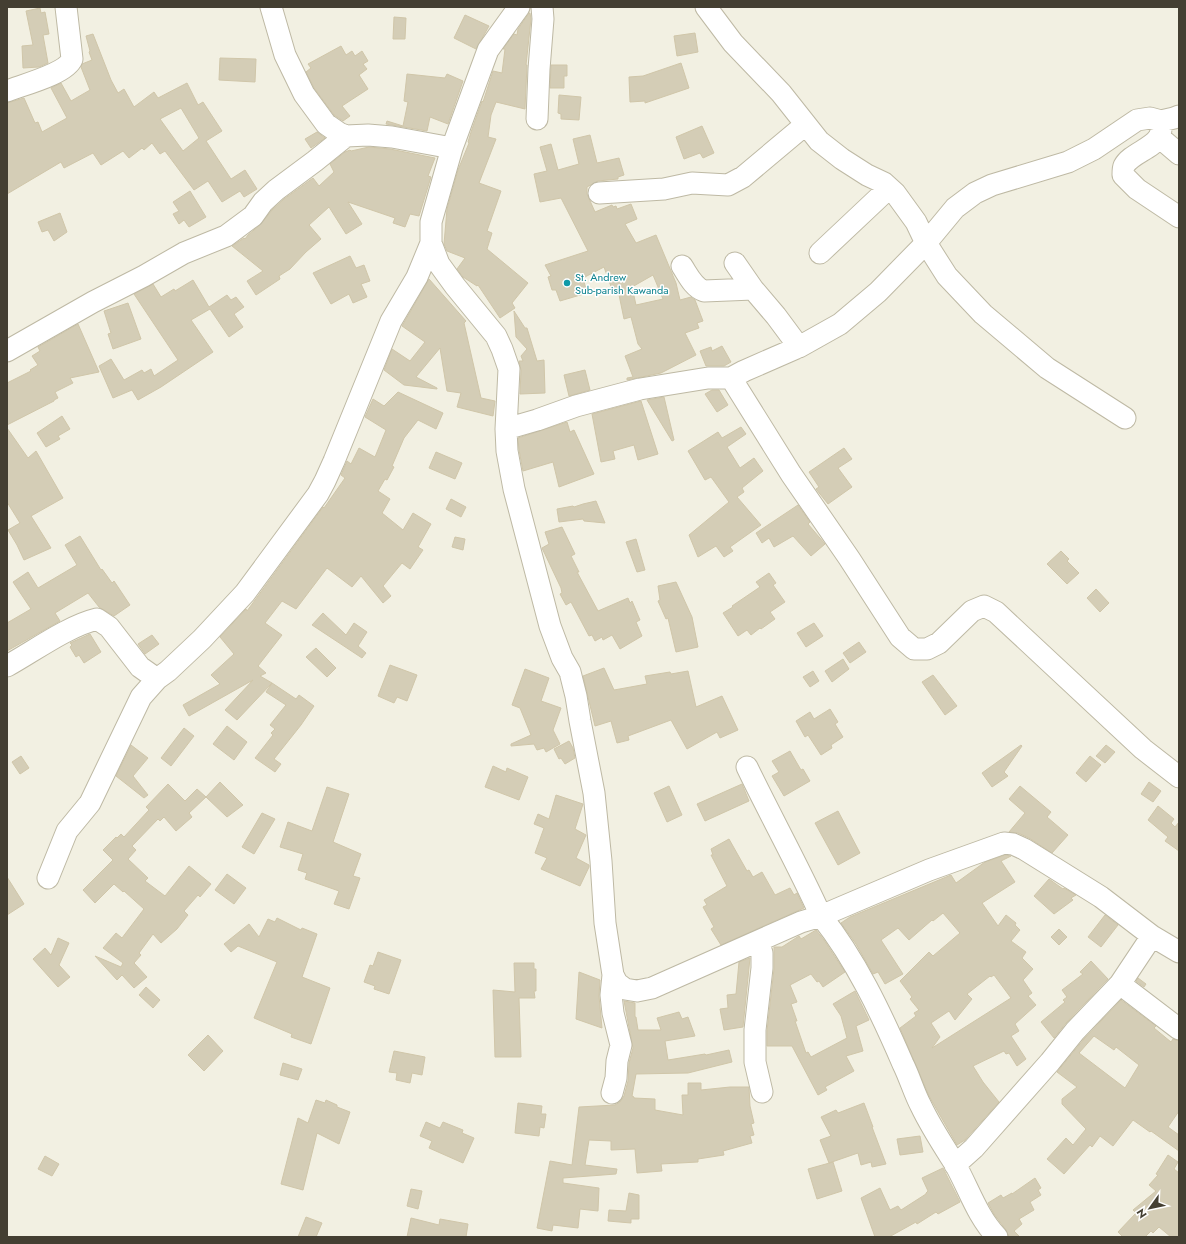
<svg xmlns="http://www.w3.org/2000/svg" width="1186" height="1244" viewBox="0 0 1186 1244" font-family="Jost,sans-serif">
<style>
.building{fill:#d4cdb6;stroke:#d0c6a9;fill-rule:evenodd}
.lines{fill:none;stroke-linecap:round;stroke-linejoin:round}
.minor-casing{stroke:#beb9a4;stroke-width:23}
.minor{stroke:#fff;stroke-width:21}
.culture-dot{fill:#0f9aa8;stroke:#fff;stroke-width:1.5}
.labels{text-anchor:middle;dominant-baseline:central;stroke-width:3;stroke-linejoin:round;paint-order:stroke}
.culture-label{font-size:11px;fill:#0d838f;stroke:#fff;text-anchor:start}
</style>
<rect width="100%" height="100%" fill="#f2f0e2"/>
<path class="building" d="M40,8L41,13L45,12L49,34L43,35L48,63L39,67L23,68L22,46L33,45L26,11Z
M529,13H530L531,19L526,65H527L525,109L496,102L491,115L488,137L496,139L479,183L501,191L487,231L492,233L487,249L528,283L512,303L515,308L500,318L478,285L477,286L463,277L457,269L465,258L447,251L444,244L447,209L458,170L469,143L468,142L471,132L482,101L483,102L493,71L502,73L505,49H503L514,34L517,35L518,29Z
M465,15L489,26L476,49L454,38Z
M394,17L406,18L405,39H393Z
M695,33L698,52L677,56L674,36Z
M93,34L111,80L118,93L124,89L134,107L154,92L158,98L187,83L198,105L203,102L222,131L206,141L231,179L245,170L257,189L244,197L240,191L222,202L208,181L194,190L165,151L160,154L152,143L144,150L142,148L129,158L123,151L101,165L93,153L64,168L61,162L7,194V103L24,98L35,123L38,122L42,132L67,118L51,88L61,83L71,101L90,90L81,67L82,64L92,60L89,52L90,51L86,36ZM181,108L199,138L183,151L160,119Z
M341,46L346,55L352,51L355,56L362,51L368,61L363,64L367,69L359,75L368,89L342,106L350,116L343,121L334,115L314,88L306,72L311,68L308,64Z
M220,58L256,59L255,82L219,80Z
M681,63L689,88L645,103V101L630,102L629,77L643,76Z
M551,65H567V76H564V88H550Z
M407,74L445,78L447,74L463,81L448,124L430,117L427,131L386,124L387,121L403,126L408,102L404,101Z
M559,95L581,97L579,120L561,119V114L558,113Z
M702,126L714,153L703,158L700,153L684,159L676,137Z
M317,132L325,138L311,148L305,139Z
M590,135L597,163L619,158L624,175L618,177V179L598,181L587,187V194L595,212L612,205L613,207L616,206L617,209L631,204L637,219L625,224L636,243L656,235L676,283L680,300L691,297L695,300L703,321L697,323L699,328L685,333L696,355L661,373L627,380V378L633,377L625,356L642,349L638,344L631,317L624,319L618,290L613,292L604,267L583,278L587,293L560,301L556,290H552L548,277L551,276L545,265L588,251L561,198L540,202L534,174L547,171L540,147L551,144L558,170L579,164L573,139ZM653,275L663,299L636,305L632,287Z
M369,147L390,149L435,158L428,176L431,177L419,216L410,214L405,227L393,223L395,218L348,202L362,224L346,234L329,207L309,225L321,239L306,252L290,269L279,276L280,279L256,295L247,281L263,271L232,246L244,238L245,239L248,235L260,225L272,210L284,199L313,178L319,186L334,172L330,164L345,152L350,150L351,151Z
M190,191L206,217L189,227L184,220L179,224L173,214L179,211L173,202Z
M60,213L67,232L54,241L48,230L42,232L38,222Z
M350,256L356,268L364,265L370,281L361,284L367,297L353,303L349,294L331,304L313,273Z
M429,279L466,321L464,323L481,398L495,401L493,416L457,407L461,393L447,391L440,348L416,377L437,388V389L404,385L384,370L392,349L410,361L425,342L402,326Z
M193,280L209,307L227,295L231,300L236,297L244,307L234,314L243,327L229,337L210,309L191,320L213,352L161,387L138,400L132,390L113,398L99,366L111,359L124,380L142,370L144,373L151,369L154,376L178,360L134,294L153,284L161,297L174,289L175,291Z
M128,303L141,339L113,349L108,334L111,333L104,311Z
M514,311L525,328H527L537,361L544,360L545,393L520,394L521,370L519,361H523L521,356L527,349L516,337Z
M78,324L99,372L70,378L73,383L55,392L58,398L54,400V401L7,425V383L31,371L30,370L38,365L32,356L40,351L38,347Z
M722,346L731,362L724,366H706L700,351L711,347L712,351Z
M585,370L590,390L569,396L564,375Z
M712,390H719L728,405L717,412L705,394Z
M398,392L443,413L436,429L418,420L404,438L392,466L394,467L387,480L385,479L378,491L390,499L382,513L403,530L413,513L431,524L418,547L423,550L410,569L402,563L383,586L391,596L383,603L361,576L352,587L327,568L296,609L282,601L265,623L282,635L258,666L266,673L260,676L272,683L237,720L225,710L253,680L189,716L183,705L220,684L211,675L234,654L220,637L246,609L247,611L323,507L324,508L345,478L341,475L347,461L351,464L359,448L375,457L386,430L365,417L373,399L384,406Z
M664,397L674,440L672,441L647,400Z
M641,401L658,454L638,460L634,445L613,451L615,459L601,462L592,414Z
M62,416L70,429L58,436L60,439L46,447L37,433Z
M567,422L570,432L574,430L594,474L559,487L553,462L523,471L519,450L518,438Z
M741,427L746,434L727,447L740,468L754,458L763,471L742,488L744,492L737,497L761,525L730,547L733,551L724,557L716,546L698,557L689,535L729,502L711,477L705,480L688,451L718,432L722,438Z
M7,428L28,458L36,451L63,498L31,516L51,548L24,560L17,545L8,530L20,523L7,502Z
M844,448L852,459L838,468L852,487L828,504L816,489L819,487L809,472Z
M436,452L462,463L455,479L429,468Z
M451,499L466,507L461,517L446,509Z
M596,501L605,523L584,521L583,519L559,522L557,509L573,506L574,507L583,504Z
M798,505L810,522L808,524L825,544L811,556L793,536L774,547L769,538L762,543L756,533Z
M562,527L575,554L571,556L579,572H577L598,611L628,598L630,603L632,601L640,620L636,622L642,636L620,649L612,635L603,640L602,637L595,641L592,635L589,636L571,602L566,605L560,594L562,593L561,588L542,548L549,544L545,532Z
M80,536L101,570L102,569L112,583L114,581L130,605L114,616L99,607L88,593L55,613L60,621L7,651V623L31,609L13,582L28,572L38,588L77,565L65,545Z
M455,537L465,539L463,550L452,547Z
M636,539L645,570L637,572L626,542Z
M1061,551L1069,559L1067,561L1079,573L1067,584L1047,564Z
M769,573L776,583L773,585L785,602L770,612L775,619L761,629L760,628L751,635L747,630L738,636L723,613L733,607L732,606L760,587L756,582Z
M676,582L692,617L698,647L676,652L668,618L666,619L658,601L660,600L658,586Z
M1096,589L1109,603L1100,612L1087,598Z
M323,613L346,635L354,623L367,632L358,646L366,653L362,658L312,625Z
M814,623L823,636L806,647L797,633Z
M90,634L101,652L84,663L79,655L76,657L70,647L72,645L70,643Z
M152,635L159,644L145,654L138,644Z
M859,642L866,652L850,663L843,653Z
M316,648L336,668L327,677L306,657Z
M843,659L849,669L832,682L825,671Z
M390,665L417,675L407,701L397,697L394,703L378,696Z
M604,668L614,690L647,684L645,676L670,672L671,674L688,671L696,707L722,696L738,730L720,738L717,732L687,749L671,720L628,736L629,740L617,743L611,721L595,726L583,676Z
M525,669L549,678L541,701L561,708L553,730L560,744L546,752L544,748L537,750L534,744L511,746V744L531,735L520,708L512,705Z
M813,671L819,681L810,687L803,677Z
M933,675L957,706L945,715L922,682Z
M272,683L296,699L299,695L314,706L301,725L274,759L281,764L275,772L255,758L273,735L271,733L275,729L270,725L286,705L266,692Z
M830,709L838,722L835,724L843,737L831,745L832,748L821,755L808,735L805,737L796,721L810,712L814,719Z
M227,726L247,742L234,760L213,744Z
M184,728L194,736L171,766L161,758Z
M569,741L573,748L575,758L565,764L561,758L559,759L554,749Z
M131,745L148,758L133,776L148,795L144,798L116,776Z
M1021,745L1022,746L1004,772L1008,776L992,787L982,773Z
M1106,745L1115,752L1105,763L1096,756Z
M790,751L801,770L803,769L810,781L784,796L772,776L779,772L772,761Z
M21,756L29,768L20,774L12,762Z
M1090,756L1101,765L1086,782L1076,773Z
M493,766L506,772L507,768L528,777L519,800L485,787Z
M220,782L243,805L227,817L206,797Z
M1149,782L1161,791L1153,802L1141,794Z
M168,784L185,801L197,789L206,797L189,813L192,817L176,831L164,817L160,821L158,819L132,846L136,850L128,859L148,878L145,881L165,896L189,866L211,884L200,897L198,895L184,911L188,915L177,929L161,943L153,934L139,953L141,955L134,963L147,977L134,988L122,975L117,980L95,956L121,967L123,963L103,948L116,933L122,938L144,909L124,891L123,892L114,884L95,903L83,890L113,860L103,850L116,837L117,838L121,834L124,837L149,810L146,807Z
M742,784L749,801L705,821L697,804Z
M669,786L682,815L667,822L654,793Z
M1020,786L1051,812L1047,817L1068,835L1052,853L1029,838L1018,833L1009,832L1025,813L1009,799Z
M327,787L349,794L333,842L361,854L353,876L360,878L349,909L334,904L339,891L305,879L307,873L298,870L303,854L280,847L288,822L312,831Z
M556,795L583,804L575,829L586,835L576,858L589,865V867L580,886L541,869L547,858L535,853L544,828L534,824L538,814L549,819Z
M1158,806L1174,819L1171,823L1175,827L1179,822V851L1165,841L1168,837L1148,820Z
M838,811L860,853L838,865L815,823Z
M262,813L275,819L254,854L242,847Z
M729,839L747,871L749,870L753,877L762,872L775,895L790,888L794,895L797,893L804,908L721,945L711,929L714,927L703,907L707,905L704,900L727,886L711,855H713L711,849Z
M1005,855L1011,856L1001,861L1015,882L982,903L998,926L1006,915L1016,923L1015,925L1020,930L1011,941L1026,952L1022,958L1033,969L1023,980L1032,993L1028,996L1036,1005L1015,1024L1019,1031L1011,1036L1026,1059L1017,1066L1009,1053L1006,1054L1004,1051L973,1066L983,1082L999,1102L965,1140L957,1145L929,1096L900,1028L916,1016L914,1013L919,1010L910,999L912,997L900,981L929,952L933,956L960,933L943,913L933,921L932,920L909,940L898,928L881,940L903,974L885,984L878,972L873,974L856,944L841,923L850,917L951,875L956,883L985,862ZM994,975L1011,998L932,1048L940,1037L931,1023L949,1011L955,1020L972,999L967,994L990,976L991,977Z
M227,874L246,888L234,904L215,890Z
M7,877L24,904L7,915Z
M1049,879L1063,889L1064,888L1076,895L1071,898L1073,900L1054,914L1034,896Z
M1105,915L1118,925L1101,947L1088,937Z
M277,918L301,930L302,928L317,934L302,977L330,988L311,1044L291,1037L292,1034L254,1018L277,962L238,946L231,952L224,944L249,924L259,937L268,919L275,922Z
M1059,929L1067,937L1059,945L1051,937Z
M816,930L824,940L845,972L823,987L819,981L817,982L811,974L790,985L797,1002L791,1004L797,1021H795L806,1053L808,1052L811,1057L847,1038L841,1016L833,1004L855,991L869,1020L856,1026L863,1051L846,1056L854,1071L825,1087L827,1090L818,1095L792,1046H767V1031L774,969V947H782L799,936L801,939Z
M58,938L69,943L59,965L70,977L58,987L33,959L45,948L51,955Z
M378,952L401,960L389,994L374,989L375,986L364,982L370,965L373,966Z
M750,958L743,1027L724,1030L720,1009L728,1008L727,995L736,994L739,962Z
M1091,961L1108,979L1066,1023L1054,1038L1041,1022L1065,1002L1063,1000L1067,997L1062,990L1083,974L1080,972Z
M514,963H534V969H536V991H534L535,998H519L521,1057H495L493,990L515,992Z
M579,972L600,980L599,996L602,1028L576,1019Z
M1138,978L1146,984L1144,987L1136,981Z
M146,987L160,1000L153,1008L139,995Z
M1121,1000L1156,1026L1154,1028L1171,1042L1173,1039L1179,1041V1111L1168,1127L1179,1135V1151L1151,1131L1150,1132L1133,1120L1113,1146L1100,1136L1092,1147L1090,1145L1064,1174L1047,1159L1066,1138L1073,1145L1086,1129L1062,1104V1099L1077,1087L1057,1072L1084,1039ZM1094,1036L1114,1050L1116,1047L1139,1065L1125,1088L1079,1053Z
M624,1001L635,1003V1017H636L638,1030H661L657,1018L679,1012L682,1019L688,1017L695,1036L665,1041L668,1060L705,1054L706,1055L729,1050L732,1062L688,1073L636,1074L632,1096L634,1097V1098L655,1099V1110L683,1115L682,1095H688V1083H701V1090L730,1087H749L750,1106L754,1123L751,1124L754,1135L750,1136L752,1143L723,1151L724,1155L698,1159V1162L661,1164L662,1171L637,1173L635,1149L611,1150V1141L589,1140L585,1165L617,1169L616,1174L563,1178V1183L599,1188L598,1211L580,1209L578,1228L553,1225L552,1231L537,1228L550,1161L572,1165L579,1107L615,1105L620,1102L624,1096L628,1081L629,1063L633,1048Z
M208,1035L223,1051L204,1071L188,1055Z
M394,1051L425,1057L422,1075L412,1073L410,1083L396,1080L397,1073L389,1072Z
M283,1063L302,1069L298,1080L280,1075Z
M316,1100L325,1103L326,1100L337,1105V1107L350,1112L339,1144L317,1133L303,1190L281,1184L298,1118L308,1123Z
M518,1103L542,1106L541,1114H546L544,1128L540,1127L539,1136L515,1133Z
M864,1103L873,1127H872L886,1164L872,1167L871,1162L861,1165L858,1153L829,1163L820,1140L831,1136L821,1117L836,1110L838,1113Z
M426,1122L440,1128L443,1122L463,1130L462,1133L474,1138L463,1163L429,1148L432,1141L420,1136Z
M920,1136L923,1152L900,1155L897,1139Z
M1168,1155L1178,1162L1174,1169L1179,1173V1237H1171L1159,1227L1153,1233L1151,1231L1145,1237H1123L1118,1232L1136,1213L1133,1210L1156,1191L1149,1185L1158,1175L1156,1174Z
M45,1156L59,1164L52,1176L38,1169Z
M833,1162L842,1191L817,1199L808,1169Z
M943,1168L960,1202L938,1214L936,1212L917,1224L916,1222L889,1237H875L861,1198L880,1188L890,1210L898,1206L901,1210L926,1194V1193L928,1191L922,1178Z
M1035,1178L1041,1188L1038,1190L1041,1195L1030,1202L1034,1210L1019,1219L1022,1224L1014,1231L1020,1237H1009L1006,1230L994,1214L988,1203L1001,1195L1003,1198L1012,1193V1194Z
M411,1189L422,1191L418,1209L407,1206Z
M629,1193L639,1195V1219H631V1223L608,1221L609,1210L626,1211Z
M306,1217L322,1223L316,1237H298Z
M411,1218L439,1225L440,1219L468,1224L466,1237H407Z"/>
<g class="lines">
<g class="minor-casing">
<path id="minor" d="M271,7L285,55L304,94L326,124L339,133L346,136L368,135L392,137L452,148
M519,7L488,50L452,148L431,222V243L439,264L455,286L496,336L502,349L509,369L506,429L507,451L514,489L550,626L562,658L570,672L576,696L580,721L594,793L601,861L605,923L613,975L617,983L625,989L637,991L652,988L801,922L821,916C856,960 881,1013 903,1064C910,1078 914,1093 921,1106C931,1127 943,1145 955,1164C969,1189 977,1216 997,1237
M706,7L733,43L781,93L819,141L842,159L867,175L884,183L895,193L916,222L926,243L947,276L983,314L1047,368L1125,418
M7,91C22,85 66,74 72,59L66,7
M537,119L539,69L543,19L542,7
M1161,121C1161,126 1162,132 1159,137C1152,149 1130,154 1124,166C1123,168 1123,172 1123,175L1137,189L1179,217
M1159,137L1179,154
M599,193L664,189L692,183L728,185L743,177L805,125
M820,253L889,188
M735,263L753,289
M682,266C688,275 693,287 704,291L753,289L776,316L799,347
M7,351L93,302L144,276L184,253L226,236L253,216L263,202L276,190L315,161L346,136
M731,378L744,371L799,347L840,324L878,292L926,243L955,208L975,193L992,185L1068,162L1094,149L1137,120L1150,118L1161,121L1174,118L1179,116
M506,429L537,420L576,406L640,389L708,378H731L791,474L849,558L900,637L914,649H927L939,643L972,611L984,606L996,612L1143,749L1179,777
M7,666C34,651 68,626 97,619L109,627L140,667L157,679
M747,767C771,817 798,865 821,916L929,870L1004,843L1013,844L1024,849L1101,897L1152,936L1179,952
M48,878L67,831L90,803L141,697L157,679L168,671L202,639L245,593L318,494L325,481L334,461L391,321L417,277L431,243
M758,942L762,953V968L755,1030V1062L762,1092
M1120,984L1179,1029
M612,1093L616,1078L617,1061L621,1045L613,1013L611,995L613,975
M955,1165L974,1148L1050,1062L1075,1031L1120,984L1152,936"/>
</g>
<use href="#minor" class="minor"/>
</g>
<circle class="culture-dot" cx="567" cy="283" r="4"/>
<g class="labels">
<g class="culture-label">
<text x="575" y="277">St. Andrew<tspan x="575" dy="13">Sub-parish Kawanda</tspan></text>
</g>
</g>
<rect width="1186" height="1244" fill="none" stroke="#443f32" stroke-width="16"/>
<g transform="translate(1150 1208) rotate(237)" stroke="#ffffff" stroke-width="3" paint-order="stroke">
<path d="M0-3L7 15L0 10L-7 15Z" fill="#443f32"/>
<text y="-6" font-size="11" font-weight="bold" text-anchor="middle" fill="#443f32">N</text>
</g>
</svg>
